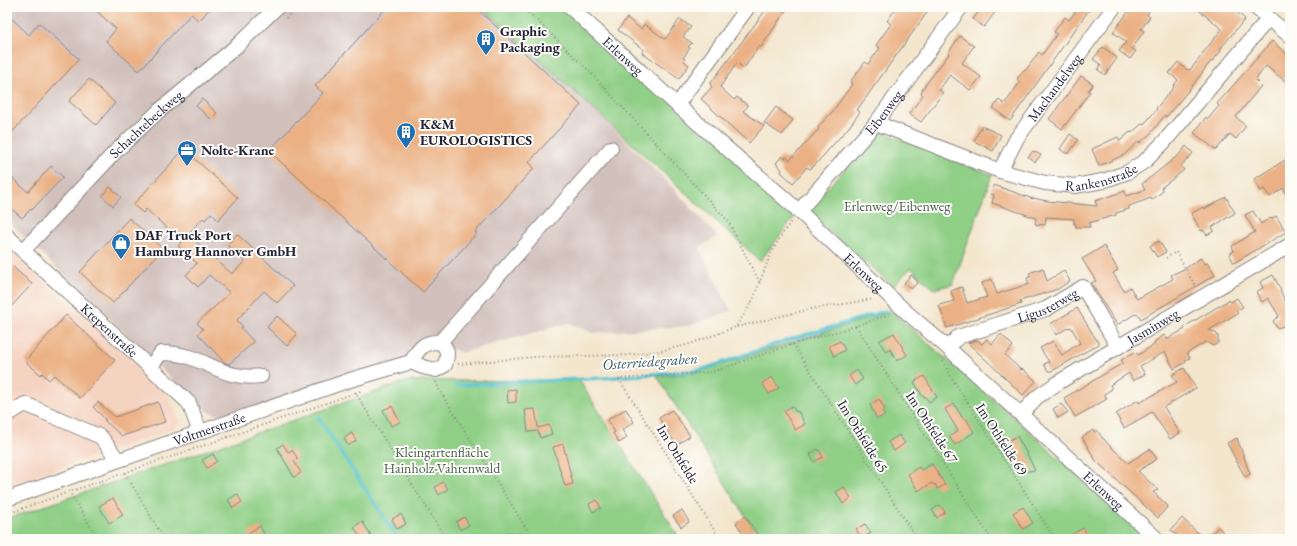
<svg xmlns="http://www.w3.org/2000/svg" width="1297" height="546" viewBox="0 0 1297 546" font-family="'EB Garamond',serif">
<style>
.built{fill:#f5d3c1}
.industrial{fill:#d1c0bc}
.green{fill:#8fcf86;stroke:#587860}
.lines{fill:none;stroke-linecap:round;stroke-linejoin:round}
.stream{stroke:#57c4d1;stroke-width:3.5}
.building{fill:#ebb184}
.minor-casing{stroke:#8a8484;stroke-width:16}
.path{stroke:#8a8484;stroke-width:2;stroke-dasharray:1 3;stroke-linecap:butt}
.minor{stroke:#fff;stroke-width:14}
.labels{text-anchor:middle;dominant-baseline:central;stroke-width:4;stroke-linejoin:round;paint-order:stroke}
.poi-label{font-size:14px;font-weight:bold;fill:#22223b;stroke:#fdfcf7;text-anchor:start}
.street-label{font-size:14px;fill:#22223b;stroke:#fdfcf7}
.park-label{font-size:14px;fill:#485f55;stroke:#fdfcf7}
.water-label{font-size:15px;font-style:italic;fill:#355b70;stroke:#fdfcf7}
</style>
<rect width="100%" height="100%" fill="#fdfcf7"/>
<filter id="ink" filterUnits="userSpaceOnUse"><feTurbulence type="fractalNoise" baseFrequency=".025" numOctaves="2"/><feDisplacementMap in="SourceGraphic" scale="8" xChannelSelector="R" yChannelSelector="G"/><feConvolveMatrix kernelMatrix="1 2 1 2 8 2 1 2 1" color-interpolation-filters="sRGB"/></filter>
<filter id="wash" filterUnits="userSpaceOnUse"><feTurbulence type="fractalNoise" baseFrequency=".012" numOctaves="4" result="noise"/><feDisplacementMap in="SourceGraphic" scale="16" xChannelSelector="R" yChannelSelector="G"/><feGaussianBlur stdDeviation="0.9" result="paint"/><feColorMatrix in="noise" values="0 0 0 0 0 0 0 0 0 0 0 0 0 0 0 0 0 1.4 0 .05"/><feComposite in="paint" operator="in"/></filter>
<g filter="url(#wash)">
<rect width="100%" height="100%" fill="#f3e6cd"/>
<path class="built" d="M7,247L166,392L180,422L176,428L7,486Z"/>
<path class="industrial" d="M7,7H482L590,105L670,185L717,236L699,248L731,311L688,326L593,333L569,323L461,353L445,346L440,342L411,362L225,417L209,412L194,400L7,220Z"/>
<path class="green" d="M482,7H574L799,211L760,261Z
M878,132H882L992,175L953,284L934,289L911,268L893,286L814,218C811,213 810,210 812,204L850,164L873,136Z
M891,311L1023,426L1147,539H760L657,376L695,373Z
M579,380L680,539H7V519L407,381Z"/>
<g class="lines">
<path class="stream" d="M456,385L603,378L701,370L785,341L886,311
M318,417L398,539"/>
</g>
<g id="blocks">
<path class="building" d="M92,7H211L199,21L191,14L139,71L106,41L116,29Z
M387,7H475L581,105L529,162L534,168L475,232L477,233L423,292L269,151L323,93L315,86Z
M768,7H788L761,47L759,46L744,68L737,63L720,87L734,100L737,97L748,106L743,111L764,126L749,143L701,99L712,87L710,84Z
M897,7H931L857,110L860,112L849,127L814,166L810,169L807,167L793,183L781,172L782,170L776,163L782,156L785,159L786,157L790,160L819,129L818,127L833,111L852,84L850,82L865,62L868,64L880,48L876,45L891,24L887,21Z
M982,7H999L984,27L973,19Z
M1079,7H1091L1010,121L993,108L999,100L1004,104L1009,98L1020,82L1017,79L1024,70L1025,71L1039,52L1042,55L1057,34L1054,32L1065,17L1069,20Z
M1132,7H1145L1149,11L1147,15L1150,17L1141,29L1144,31L1132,49L1136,51L1130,59L1119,51L1126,42L1113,32Z
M1195,7H1230L1245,19L1220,49L1221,51L1212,62L1211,61L1189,90L1166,117L1165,115L1151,133L1140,143L1139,141L1124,155L1099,166L1092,149L1118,137L1120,141L1130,132L1131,133L1143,123L1144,124L1157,109L1156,108L1159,105L1174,87L1173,86L1178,80L1169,73L1178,62L1187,70L1188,69L1190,70L1203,54H1202L1222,29Z
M7,14L29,35L39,23L79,59L7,138Z
M627,18L641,29L644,24L665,39L680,19L691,27L683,37L692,43L688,47L690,48L683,58L685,59L684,61L689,65L679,79L642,53L644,50L618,30Z
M960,36L974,46L962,63L981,77L970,90L950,75L939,90L943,93L921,122L909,114L923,95L921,93L923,88L949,54L948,53Z
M1272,41L1290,57V85L1266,66L1255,80L1261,86L1236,117L1246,126L1236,139L1230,134L1216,150L1194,133L1206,117L1208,119L1219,106L1217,104Z
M1103,47L1117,58L1105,75L1098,70L1101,65L1093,59Z
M1081,76L1093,84L1088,91L1090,92L1062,129L1049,119Z
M89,79L115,103L96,125L69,101Z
M202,99L217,113L211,119L196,106Z
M776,107L793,120L782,135L764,123Z
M982,126L1001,135L993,151L974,141Z
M1070,134L1078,140L1069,153H1065L1060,149Z
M1186,146L1193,153L1181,166L1184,170L1161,188L1163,191L1152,200L1151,198L1129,206V209L1116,213V215L1089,223L1090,227H1076V224H1074V219L1046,217L1045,225L1035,224L1036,218L992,203L994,195L991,194L994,185L1033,199V198L1047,201L1097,206L1095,201L1125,191L1126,196L1145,190L1142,184L1180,154Z
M184,149L238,198L218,220L211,213L205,220L203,218L188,234L232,274L245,261L227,245L237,234L293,286L277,303L264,291L237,320L243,327L241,328L254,342L229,364L224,362L198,334L203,329L197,323L230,293L209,275L198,287L186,275L197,263L178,246L182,242L146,209L143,213L133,205Z
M1033,151L1041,155L1035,162L1028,157Z
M1290,157V201L1283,188L1270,197L1264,189L1261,191L1254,179Z
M51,166L63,177L32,210L31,209L22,218L7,205V173L28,192Z
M110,187L121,197L113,206L102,196Z
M1226,197L1235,213L1212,227L1214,231L1207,235L1203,230L1201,231L1192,215V213L1203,207L1204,209Z
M1253,211L1261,224L1270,218L1271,219L1276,216L1286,232L1234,263L1229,254L1234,251L1232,246L1255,232L1245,215Z
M129,218L163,249L113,303L80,272Z
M1159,241L1166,252L1157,257L1150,246Z
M1104,246L1118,270L1113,273L1124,291L1130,287L1137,299L1173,279L1171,275L1184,269L1201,258L1204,264L1207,263L1215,275L1141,319L1138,314L1136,315L1135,314L1117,325L1091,283L1096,281L1082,259Z
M11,265L32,284L7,311V270Z
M1043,268L1047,281L1064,271L1070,281L1058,289L1020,301L1021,304L947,328L939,305L954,301L951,291L962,287L967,303L987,297L982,283L992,279L997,294L1029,284L1027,278L1031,276L1029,273Z
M911,275L918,282L911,289L904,283Z
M1273,275L1281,290L1280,291L1290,309V336L1284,326L1277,328L1273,321L1279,316L1268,298L1262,302L1256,292L1263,288L1260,282Z
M1237,298L1243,307L1236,311L1238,313L1209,330L1216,333L1218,336V343L1213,346L1206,342L1187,353L1190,358L1185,360L1186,362L1174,369L1165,352L1140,366L1145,374L1133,381L1129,373L1110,385L1112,389L1104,394L1107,399L1075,417L1064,398L1123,363L1121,360L1135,352L1138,355L1155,344L1154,342L1164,335L1167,339L1185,329L1184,327L1229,300L1231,302Z
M1077,308L1099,344L1052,371H1048L1044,364L1049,362L1040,348L1053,341L1062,355L1080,343L1071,327L1069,328V327L1056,335L1050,324Z
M66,315L115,360L80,398L54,375L49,380L42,373L41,375L25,361Z
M277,316L297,334L287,346L267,327Z
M894,333L907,355L897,361L890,349L886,352L879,341Z
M1001,334L1013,346L1005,355L1021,370L1022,369L1026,372L1036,381L1023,395L968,343L977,340L982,344L987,339L992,344Z
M840,341L845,350L834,356L829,346Z
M1184,368L1196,388L1164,407L1180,433L1170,439L1152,412L1124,428L1116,414L1138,400L1139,403L1177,382L1172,375Z
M857,370L863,379L855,385L849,376Z
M924,376L937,397L929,402L925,396L923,397L914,382Z
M772,377L779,388L769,394L762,383Z
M516,389V402L508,403L507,390Z
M879,399L885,409L882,411L885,415L877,419L870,405Z
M98,402L115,417L158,402L165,422L122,436L104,420H106L93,407Z
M954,404L964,420L966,418L974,432L955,445L949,437L958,431L945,409Z
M1061,404L1068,412L1058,418L1053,409Z
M392,406L400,422L391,426L383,410Z
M792,406L796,412L798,411L805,424L795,430L784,411Z
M535,409L538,428L549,425L552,434L540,438L538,431L528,432L525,410Z
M626,409L634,422L622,430L627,438L619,443L613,433L615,432L607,420Z
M672,410L690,436L678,444L677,442L675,443L659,418Z
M1093,430L1094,432L1097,430L1103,439H1104L1108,444L1128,463L1150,449L1157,459L1138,471L1158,490L1153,492L1168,506L1158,518L1096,461L1082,437Z
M352,433L356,441L348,446L344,438Z
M899,435L905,443L894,451L888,442Z
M1017,436L1029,458L1035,470L1023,472L1013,456L1006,442Z
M1237,438L1250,474L1245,477L1227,443Z
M283,444L288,452L292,450L298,459L294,461L301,473L294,477L277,448Z
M563,444L573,484L565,486L553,447Z
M818,449L823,457L814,462L810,454Z
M213,454L217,461L207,468L202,460Z
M932,464L945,485L937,489L935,484L933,485L932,483L918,491L908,474L919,467L921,470Z
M443,482L448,489L439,495L435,487Z
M844,487L851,498L843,504L836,492Z
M237,494L242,502L233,508L228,500Z
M113,498L123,515L109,523L99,506Z
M597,500L601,508L593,512L589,504Z
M940,505L945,512L937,518L932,510Z
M1023,507L1033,523L1023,529L1013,513Z
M682,510L689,522L681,527L673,516Z
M401,514L406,524L397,529L392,519Z
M745,516L756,532L759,539H746L736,523Z
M464,517L469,525L460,530L456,522Z
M1182,518L1204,539H1181L1171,530Z
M362,521L371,535L366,539H362L354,527Z
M865,524L871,533L862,539L856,529Z
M260,526L264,534L256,539H252L248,533Z
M1218,527L1225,534L1220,539H1206Z
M1083,528L1090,539H1064Z"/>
</g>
</g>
<g filter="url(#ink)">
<use href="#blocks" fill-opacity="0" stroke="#8a8484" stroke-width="1"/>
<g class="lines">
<g class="minor-casing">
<g id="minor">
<path id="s1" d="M570,7L677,105L799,211L904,310L948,348L1157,539"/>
<path d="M1255,7L1290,36"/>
<path d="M677,105L748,7"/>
<path id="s2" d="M876,123L1000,171L1045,183L1075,186L1103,181L1128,172L1145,161L1164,142L1269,18"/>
<path id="s3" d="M1000,171L1017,138L1114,7"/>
<path id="s4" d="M799,211L876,123L961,7"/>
<path id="s5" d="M7,236L189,403L200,432"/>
<path id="s6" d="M23,251L116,151L160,110L239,44L277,7"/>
<path d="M440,342L611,148"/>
<path id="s7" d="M948,348L958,337L1046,309L1083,287L1118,347"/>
<path d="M150,367L161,353C171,353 180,354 189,357C216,366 230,380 261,376"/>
<path id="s8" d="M1021,414L1037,397L1059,382L1290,245"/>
<path d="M7,415L25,404L101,437L118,460"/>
<path id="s9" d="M7,499L350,380L411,362L423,367L436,370L445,365C448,354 449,350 440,342C424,341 419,348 411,362"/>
</g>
</g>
<path class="path" d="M523,7L588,70L728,221L760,283
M286,18L297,7
M1166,258L1176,252L1196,287
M856,326L991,539
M737,327L806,310L874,299
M793,344L917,539
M943,361L953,380L1055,539
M458,364L534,357L628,355L660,351L687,345L736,327L753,300L769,258L781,236L792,220
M436,382L440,391L533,539
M355,392L446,539
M125,473L164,539
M69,491L98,539
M72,491L361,391
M7,514L66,493
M7,534L10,539
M720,539L619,379L712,372L793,344L856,326L890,314"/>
<use href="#minor" class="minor"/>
</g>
</g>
<defs>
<g id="building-pin" transform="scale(1)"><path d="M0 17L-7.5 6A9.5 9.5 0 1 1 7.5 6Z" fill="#1f6fb2" stroke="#fdfcf7"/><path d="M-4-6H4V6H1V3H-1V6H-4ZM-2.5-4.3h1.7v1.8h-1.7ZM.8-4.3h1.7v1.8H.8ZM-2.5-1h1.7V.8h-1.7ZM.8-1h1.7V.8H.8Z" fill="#fff"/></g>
<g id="office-pin" transform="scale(1)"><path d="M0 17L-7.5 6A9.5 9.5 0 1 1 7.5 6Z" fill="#1f6fb2" stroke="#fdfcf7"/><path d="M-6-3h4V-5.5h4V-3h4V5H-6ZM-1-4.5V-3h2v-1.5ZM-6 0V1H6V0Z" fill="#fff"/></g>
<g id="shop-pin" transform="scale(1)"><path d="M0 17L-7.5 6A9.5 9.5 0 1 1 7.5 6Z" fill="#1f6fb2" stroke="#fdfcf7"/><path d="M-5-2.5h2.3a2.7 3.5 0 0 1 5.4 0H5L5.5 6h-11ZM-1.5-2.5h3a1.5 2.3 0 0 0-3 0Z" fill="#fff"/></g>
</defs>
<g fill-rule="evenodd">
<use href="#building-pin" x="486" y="39"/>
<use href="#building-pin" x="406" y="132"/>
<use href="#office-pin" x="187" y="150"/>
<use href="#shop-pin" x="121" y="243"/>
</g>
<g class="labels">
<g class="poi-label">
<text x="500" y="31">Graphic<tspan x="500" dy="16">Packaging</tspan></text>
<text x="420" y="124">K&amp;M<tspan x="420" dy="16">EUROLOGISTICS</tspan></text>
<text x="201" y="150">Nolte-Krane</text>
<text x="135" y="235">DAF Truck Port<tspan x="135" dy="16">Hamburg Hannover GmbH</tspan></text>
</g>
<g class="street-label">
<text stroke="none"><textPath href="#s1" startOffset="72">Erlenweg</textPath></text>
<text stroke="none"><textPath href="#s3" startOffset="100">Machandelweg</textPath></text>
<text stroke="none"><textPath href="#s4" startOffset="130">Eibenweg</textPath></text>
<text stroke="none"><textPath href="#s6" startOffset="177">Schachtebeckweg</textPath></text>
<text stroke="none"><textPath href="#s2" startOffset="237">Rankenstraße</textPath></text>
<text stroke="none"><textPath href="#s1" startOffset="396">Erlenweg</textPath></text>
<text stroke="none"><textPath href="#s7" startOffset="110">Ligusterweg</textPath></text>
<text stroke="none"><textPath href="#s8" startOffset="159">Jasminweg</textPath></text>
<text stroke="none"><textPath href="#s5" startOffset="139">Krepenstraße</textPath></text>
<text transform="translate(932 427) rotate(57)">Im Othfelde 67</text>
<text stroke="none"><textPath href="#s9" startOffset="214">Voltmerstraße</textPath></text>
<text transform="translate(863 436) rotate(58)">Im Othfelde 65</text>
<text transform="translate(1002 439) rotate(57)">Im Othfelde 69</text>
<text transform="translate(678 454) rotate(58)">Im Othfelde</text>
<text stroke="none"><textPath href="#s1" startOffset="720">Erlenweg</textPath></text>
</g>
<g class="park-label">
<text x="897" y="206">Erlenweg/Eibenweg</text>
<text x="442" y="452">Kleingartenfläche<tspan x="442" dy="16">Hainholz-Vahrenwald</tspan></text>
</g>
<g class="water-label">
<text transform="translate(650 361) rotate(-4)">Osterriedegraben</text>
</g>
</g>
<rect width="1297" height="546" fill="none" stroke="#fdfcf7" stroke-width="24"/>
</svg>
